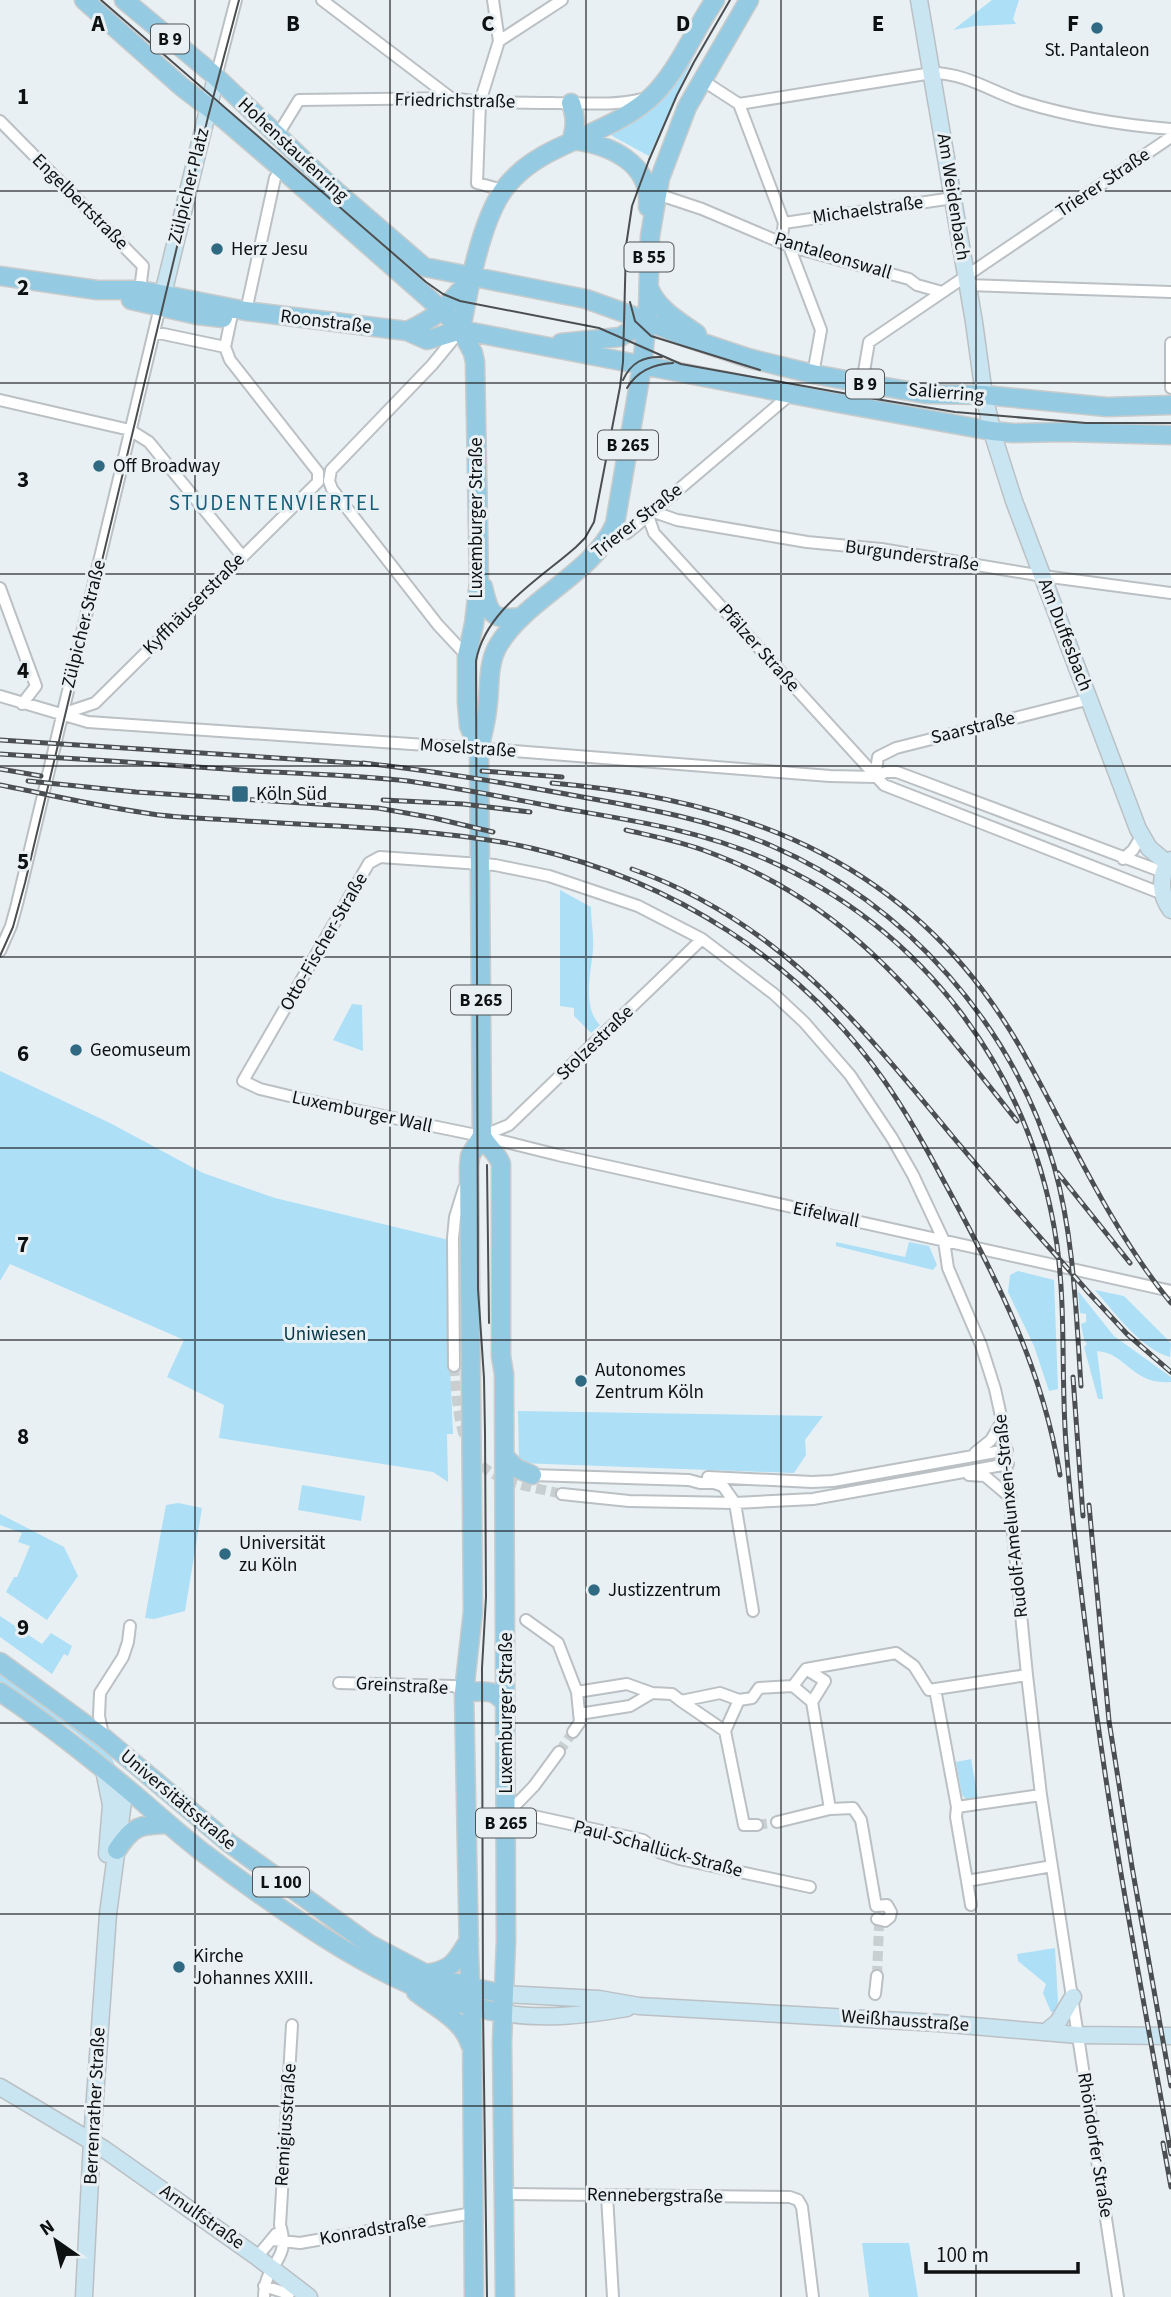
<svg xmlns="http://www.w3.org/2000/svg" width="1171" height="2297" viewBox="0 0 1171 2297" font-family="'Source Sans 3',sans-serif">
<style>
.green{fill:#addff6}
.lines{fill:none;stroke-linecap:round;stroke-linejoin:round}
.street-tunnel{stroke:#c8cfd1;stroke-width:10;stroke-dasharray:10 5;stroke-linecap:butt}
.street-casing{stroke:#bac0c4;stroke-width:14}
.secondary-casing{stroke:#bac0c4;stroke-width:19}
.primary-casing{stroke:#cacbcb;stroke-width:21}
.street{stroke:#fff;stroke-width:10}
.secondary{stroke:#c9e5f1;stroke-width:16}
.primary{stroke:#94cbe2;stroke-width:18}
.tram{stroke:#4b4f51;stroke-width:2}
.rail-casing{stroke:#4b4f51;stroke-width:5}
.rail{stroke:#e9f0f3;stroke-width:2.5;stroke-dasharray:8;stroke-linecap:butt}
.grid{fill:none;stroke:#0e1112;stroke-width:2;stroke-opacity:0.55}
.poi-dot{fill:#2f6a82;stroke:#e9f0f3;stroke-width:2.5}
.labels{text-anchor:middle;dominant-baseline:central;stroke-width:6;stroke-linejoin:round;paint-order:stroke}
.shield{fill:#e9f0f3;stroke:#505456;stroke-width:2}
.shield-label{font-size:18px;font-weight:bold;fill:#0e1112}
.poi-label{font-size:19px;fill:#0e1112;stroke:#e9f0f3;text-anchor:start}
.street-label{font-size:19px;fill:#0e1112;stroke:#e9f0f3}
.park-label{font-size:19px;fill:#003447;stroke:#e9f0f3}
.neighbourhood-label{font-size:21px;letter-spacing:2px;fill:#165e79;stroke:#e9f0f3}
.grid-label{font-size:23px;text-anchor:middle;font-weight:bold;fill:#0e1112;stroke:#e9f0f3;stroke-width:6;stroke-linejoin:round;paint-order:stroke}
</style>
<rect width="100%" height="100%" fill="#e9f0f3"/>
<path class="green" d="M992,0H1019L1013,19L1016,24L975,26L953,30Z
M697,45H699L649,156L614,137L610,134L645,114L655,105Z
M560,890L591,907C591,922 594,934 593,950C591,973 582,1007 600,1025L591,1033L574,1016V1008L560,1006Z
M352,1004L362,1005L363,1051L333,1040Z
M0,1071L110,1123L203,1173L275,1198L449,1240L450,1367L453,1434H447L448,1482L433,1472L219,1438L224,1405L167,1377L184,1340L10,1264L0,1281Z
M836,1242L905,1257L909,1242L929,1246L937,1265L933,1270L836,1246Z
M1018,1271L1054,1280L1058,1389L1049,1391L1034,1346L1008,1292L1010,1275Z
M1095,1290L1124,1296L1171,1343L1170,1357C1142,1350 1113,1311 1095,1290Z
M1078,1291L1114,1336L1171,1377V1382C1131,1385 1127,1353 1097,1351L1103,1399H1098L1084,1347L1087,1344L1084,1340L1081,1324L1086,1322V1314L1080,1313Z
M518,1411L823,1416L805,1440L806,1455L794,1473L519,1463Z
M302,1485L365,1496L361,1521L298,1510Z
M178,1503L202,1508L185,1611L154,1619L145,1618L166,1505Z
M0,1514L64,1547L78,1576L47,1620L6,1592L14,1577H17L30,1546L18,1542L22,1533L0,1525Z
M0,1616L42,1644L51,1633L72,1646L68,1656L64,1654L52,1674L0,1637Z
M0,1674C23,1689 112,1742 115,1766L75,1732L0,1681Z
M971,1759L978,1798L967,1800L962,1795L956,1762Z
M1055,1948L1058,2002L1056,2011L1051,2012L1043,1993L1046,1984L1018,1961L1017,1954Z
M862,2243H909L918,2297H869Z"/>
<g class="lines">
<path class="street-tunnel" d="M454,1366C457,1400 457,1450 489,1471C509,1485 538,1488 562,1494
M559,1752L573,1732
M757,1825L777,1822
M877,1976L879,1925"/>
<g class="street-casing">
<path id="street" d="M322,0L451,98
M493,0L499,41
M216,77L236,0
M702,80L739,104L932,73C966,73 992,92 1023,102C1072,117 1121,125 1171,129
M739,104L784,223L781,242
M0,121L143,266L140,290
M277,136L299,100L451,98C485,104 520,102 555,103C583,103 615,106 642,99
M503,190L477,183L480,102L499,41L562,0
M657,194L702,209L789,246L909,279L917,285L942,292
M784,223L953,198
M789,246L821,330L813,374
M968,285L1171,292
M246,311L275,178L282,169
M460,331L432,365L331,470L329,481L332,489L438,625L467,656
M154,332L225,347
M1171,343V388
M862,383L869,342L1171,137
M0,400L130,430L149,442L242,556
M654,512L677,520L807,542L881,549L1043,576L1171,593
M648,516L654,533L884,785L1163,894
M609,539L627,533L637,525L791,394
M0,588L36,686L22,704
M0,696L88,722L514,751L830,776L875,777L886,772H897L1163,872
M62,714L95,703L318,482V472L230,360L225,347L231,319
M875,777L878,757L896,748L1090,699
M1123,859L1133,850L1142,835
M0,951L11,926L17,904L160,307
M482,1136L509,1125L702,939
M454,1366L453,1238L455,1217L464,1188
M975,1453L991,1440L1002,1421
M532,1475L689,1480L700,1483H714L723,1486L735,1503L753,1611
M969,1475L985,1476L1011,1498
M708,1477L812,1482L833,1481L1007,1450
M562,1494L629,1501L735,1503L813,1499L1008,1464
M526,1620L558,1643L577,1692L580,1722L573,1732
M806,1669L825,1681L812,1702L830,1809L853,1808L861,1820L876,1906L887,1905L891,1912L890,1917L885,1921L877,1919
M339,1683L454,1686L464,1692
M793,1686L812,1702
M935,1689L957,1807L956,1817L967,1881L1052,1866
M577,1692L627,1684L652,1693L672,1694L681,1701L720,1693L739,1700L752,1698L759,1688L793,1686L806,1669L896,1653L914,1666L929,1690L1027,1675
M739,1700L725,1731L744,1825H757
M681,1701L725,1731
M579,1714L630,1706L652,1693
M103,1735L99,1716L100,1693L123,1657L128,1642L130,1626
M957,1807L1041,1795
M506,1815H529L643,1840L659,1852L680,1859L810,1887
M506,1815L534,1786L559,1752
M777,1822L830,1809
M967,1881L971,1905
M875,1994L877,1976
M504,2194L790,2197L798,2200L802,2207L813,2297
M607,2196L613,2297
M273,2240L300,2243L473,2213
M257,2257L276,2234
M264,2286L289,2294
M264,2297C264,2262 292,2262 280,2225L292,2025
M1118,2297L1041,1795L1027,1675L1002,1421L995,1389L981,1345L948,1268L944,1241L913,1175L892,1138L850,1075L804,1022L774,994L702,939L638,906L549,876L495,865L380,857L369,863L243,1081L260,1089L306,1100L486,1137L558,1155L1171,1291"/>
</g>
<g class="secondary-casing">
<path id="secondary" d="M919,0L974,322L984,395L994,438L1014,501L1138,829L1149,848L1167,863
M160,306L216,77
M1171,860C1158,874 1160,896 1171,910
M104,1770L111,1805L107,1854
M504,1994L599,1999L639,2006L938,2023L1078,2035L1171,2036
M503,2013C544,2020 587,2015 627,2008
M1046,2032L1058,2022L1073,1997
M0,2087L104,2149L257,2257L309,2297
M84,2297L92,2140L108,1914L125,1787"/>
</g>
<g class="primary-casing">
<path id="primary" d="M84,0L182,87L225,120L282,169L443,311L461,330L473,353L475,362L479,582L474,624L467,656V703L469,726L479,749
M124,0L214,75L337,192L424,267L586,299L647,321L688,338L748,358L813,374L862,383L926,394L984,395L1107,407L1171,405
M571,103C576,118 576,126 571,142
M574,140C610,145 652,163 648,207
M0,276L97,290H140L246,311L407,331L427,340L461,330L833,402L992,431L1013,433L1064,432L1171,435
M649,288C657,309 680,322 697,334
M131,300L197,315L223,318
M461,330C468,291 481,219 505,188C518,171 537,158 556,149C587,134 623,122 650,98C676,75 695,29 715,0
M407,331C436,318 448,306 468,281
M561,343L620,337L647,321
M483,587C489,613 491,621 521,617
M505,1457L516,1468L532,1475
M0,1662L104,1738L229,1843L369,1944L426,1974L470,1987L504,1994
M0,1692C47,1723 92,1759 136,1796C157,1814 178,1833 201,1851C235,1877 269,1901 305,1925C365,1965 431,2001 503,2013
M464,1692C484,1692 494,1687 506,1705
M117,1850C133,1825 140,1825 168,1824
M426,1974C452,1970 456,1962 469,1940
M416,1992C435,2007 463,2020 470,2044
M474,2297L472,2023L469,1956L464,1692L473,1611L469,1167L470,1156L482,1136
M505,2297L502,2042L506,1940L504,1374L501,1356V1164C497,1152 487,1147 482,1136L479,749C483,733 487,718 488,701C490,681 488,662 499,644C528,597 594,573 615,524L642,366L648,309L650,236L660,178L687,107L749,0"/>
</g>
<use href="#street" class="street"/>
<use href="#secondary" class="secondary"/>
<use href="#primary" class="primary"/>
<path class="tram" d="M101,0L426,282L443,294L460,301L599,328L681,364L876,399L955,412L1086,423H1171
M630,302L635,321L651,336L760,370
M623,380C631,363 643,356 662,357
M627,388C637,371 654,364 673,363
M0,956L13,927L25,883L208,117L239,0
M487,1165L489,1323
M487,2297L483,2010L482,1668L486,1597L485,1433L484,1378L478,1289L476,661C485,610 540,579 576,547L585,538L594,522L620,387L623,362L626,246L632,206L649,160L677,95L694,62L730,0"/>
<g class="rail-casing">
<path id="rail" d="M0,740L370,764
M0,754C85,759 169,765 254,771C305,774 357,775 408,781C459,788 509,798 560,808C629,820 699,830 763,858C924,928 1032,1072 1057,1245C1066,1311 1061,1378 1066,1444C1071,1517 1081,1590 1090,1663C1110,1828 1142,1991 1171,2154
M363,763C435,771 506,783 577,796C644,808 710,819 772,846C906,904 1013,1025 1054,1166C1074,1237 1076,1312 1081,1386
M0,769L41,776
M482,771L562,777
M28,781L136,792L378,808L434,818L493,832
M552,783C752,800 916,866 1020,1047C1069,1133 1108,1226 1171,1303
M0,785C51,795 101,807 152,814C178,818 204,818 230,820C291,824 352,826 413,831C452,835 493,839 531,848C673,881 799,960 883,1079C905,1110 923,1142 941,1176C994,1273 1042,1365 1060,1475
M383,800L463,804L530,812
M626,830C652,836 678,841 703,850C851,903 923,1003 1017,1121
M632,869C777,920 859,1023 953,1137C997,1190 1044,1241 1089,1293L1127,1334L1171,1372
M1058,1173L1130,1263
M1073,1377L1083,1516
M1089,1505L1109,1721L1132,1867L1171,2086
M1163,2143L1171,2187"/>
</g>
<use href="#rail" class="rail"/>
</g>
<path class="grid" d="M195,0V2297M390,0V2297M586,0V2297M781,0V2297M976,0V2297M0,191H1171M0,383H1171M0,574H1171M0,766H1171M0,957H1171M0,1148H1171M0,1340H1171M0,1531H1171M0,1723H1171M0,1914H1171M0,2106H1171"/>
<g class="poi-dot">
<circle cx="1097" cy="28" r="7"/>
<circle cx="217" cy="249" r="7"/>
<circle cx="99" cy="466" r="7"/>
<rect x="231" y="785" width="18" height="18" rx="3.5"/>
<circle cx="76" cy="1050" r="7"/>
<circle cx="581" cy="1381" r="7"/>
<circle cx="225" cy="1554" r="7"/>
<circle cx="594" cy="1590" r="7"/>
<circle cx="179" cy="1967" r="7"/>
</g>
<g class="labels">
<g class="shield">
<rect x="151" y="24.5" width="38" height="29" rx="5"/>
<rect x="624.5" y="242.5" width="49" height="29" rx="5"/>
<rect x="846" y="369.5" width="38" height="29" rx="5"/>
<rect x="598" y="430.5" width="60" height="29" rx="5"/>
<rect x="451" y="985.5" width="60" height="29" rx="5"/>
<rect x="476" y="1808.5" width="60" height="29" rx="5"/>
<rect x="253" y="1867.5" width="56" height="29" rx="5"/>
</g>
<g class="shield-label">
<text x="170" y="39">B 9</text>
<text x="649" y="257">B 55</text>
<text x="865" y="384">B 9</text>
<text x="628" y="445">B 265</text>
<text x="481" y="1000">B 265</text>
<text x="506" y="1823">B 265</text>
<text x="281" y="1882">L 100</text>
</g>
<g class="poi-label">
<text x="1097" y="50" text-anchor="middle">St. Pantaleon</text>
<text x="231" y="249">Herz Jesu</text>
<text x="113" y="466">Off Broadway</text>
<text x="256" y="794">Köln Süd</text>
<text x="90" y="1050">Geomuseum</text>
<text x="595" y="1370">Autonomes<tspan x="595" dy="22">Zentrum Köln</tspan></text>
<text x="239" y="1543">Universität<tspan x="239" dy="22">zu Köln</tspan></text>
<text x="608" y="1590">Justizzentrum</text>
<text x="193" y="1956">Kirche<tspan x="193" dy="22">Johannes XXIII.</tspan></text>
</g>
<g class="street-label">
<text transform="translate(455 101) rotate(1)">Friedrichstraße</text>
<text transform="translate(293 150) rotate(43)">Hohenstaufenring</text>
<text transform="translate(1103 183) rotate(-34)">Trierer Straße</text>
<text transform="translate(189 186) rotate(-76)">Zülpicher Platz</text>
<text transform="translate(953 197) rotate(81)">Am Weidenbach</text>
<text transform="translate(80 202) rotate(45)">Engelbertstraße</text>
<text transform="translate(868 210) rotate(-8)">Michaelstraße</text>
<text transform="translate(833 256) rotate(17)">Pantaleonswall</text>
<text transform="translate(326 322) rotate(7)">Roonstraße</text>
<text transform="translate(946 393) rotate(5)">Salierring</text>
<text transform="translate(476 518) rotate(-90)">Luxemburger Straße</text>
<text transform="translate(637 521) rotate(-38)">Trierer Straße</text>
<text transform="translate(912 556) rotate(8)">Burgunderstraße</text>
<text transform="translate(194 604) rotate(-45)">Kyffhäuserstraße</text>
<text transform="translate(84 624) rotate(-76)">Zülpicher Straße</text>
<text transform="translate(1065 635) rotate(69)">Am Duffesbach</text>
<text transform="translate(759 648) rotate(48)">Pfälzer Straße</text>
<text transform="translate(973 728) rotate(-14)">Saarstraße</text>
<text transform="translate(468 748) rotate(4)">Moselstraße</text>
<text transform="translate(324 942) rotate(-60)">Otto-Fischer-Straße</text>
<text transform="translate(595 1043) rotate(-44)">Stolzestraße</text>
<text transform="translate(362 1112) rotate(12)">Luxemburger Wall</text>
<text transform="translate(826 1215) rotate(12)">Eifelwall</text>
<text transform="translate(1011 1516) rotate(-96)">Rudolf-Amelunxen-Straße</text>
<text transform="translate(402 1686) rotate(3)">Greinstraße</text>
<text transform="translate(506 1713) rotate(-90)">Luxemburger Straße</text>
<text transform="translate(178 1800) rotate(40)">Universitätsstraße</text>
<text transform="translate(658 1849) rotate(15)">Paul-Schallück-Straße</text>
<text transform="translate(905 2021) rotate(4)">Weißhausstraße</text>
<text transform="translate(95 2106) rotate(-87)">Berrenrather Straße</text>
<text transform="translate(286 2125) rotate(-86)">Remigiusstraße</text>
<text transform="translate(1095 2145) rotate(81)">Rhöndorfer Straße</text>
<text transform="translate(655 2196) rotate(1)">Rennebergstraße</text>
<text transform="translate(202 2217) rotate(35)">Arnulfstraße</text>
<text transform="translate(373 2230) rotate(-10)">Konradstraße</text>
</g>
<g class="park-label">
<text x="325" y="1334">Uniwiesen</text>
</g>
<g class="neighbourhood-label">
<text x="275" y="503">STUDENTENVIERTEL</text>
</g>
</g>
<g class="grid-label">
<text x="98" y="31">A</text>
<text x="293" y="31">B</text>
<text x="488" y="31">C</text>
<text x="683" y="31">D</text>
<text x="878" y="31">E</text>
<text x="1073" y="31">F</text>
<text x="23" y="104">1</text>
<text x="23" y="295">2</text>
<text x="23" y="487">3</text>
<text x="23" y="678">4</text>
<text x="23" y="869">5</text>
<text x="23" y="1061">6</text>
<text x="23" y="1252">7</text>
<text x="23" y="1444">8</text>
<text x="23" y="1635">9</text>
</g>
<g transform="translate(56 2241) rotate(326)" stroke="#e9f0f3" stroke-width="5" paint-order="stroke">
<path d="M0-5L12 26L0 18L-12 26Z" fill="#0e1112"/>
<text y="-10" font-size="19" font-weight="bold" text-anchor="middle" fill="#0e1112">N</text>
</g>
<path d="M926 2262v10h152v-10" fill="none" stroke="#0e1112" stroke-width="3.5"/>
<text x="936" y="2262" font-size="21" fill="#0e1112" stroke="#e9f0f3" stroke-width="5" paint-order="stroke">100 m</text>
</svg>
